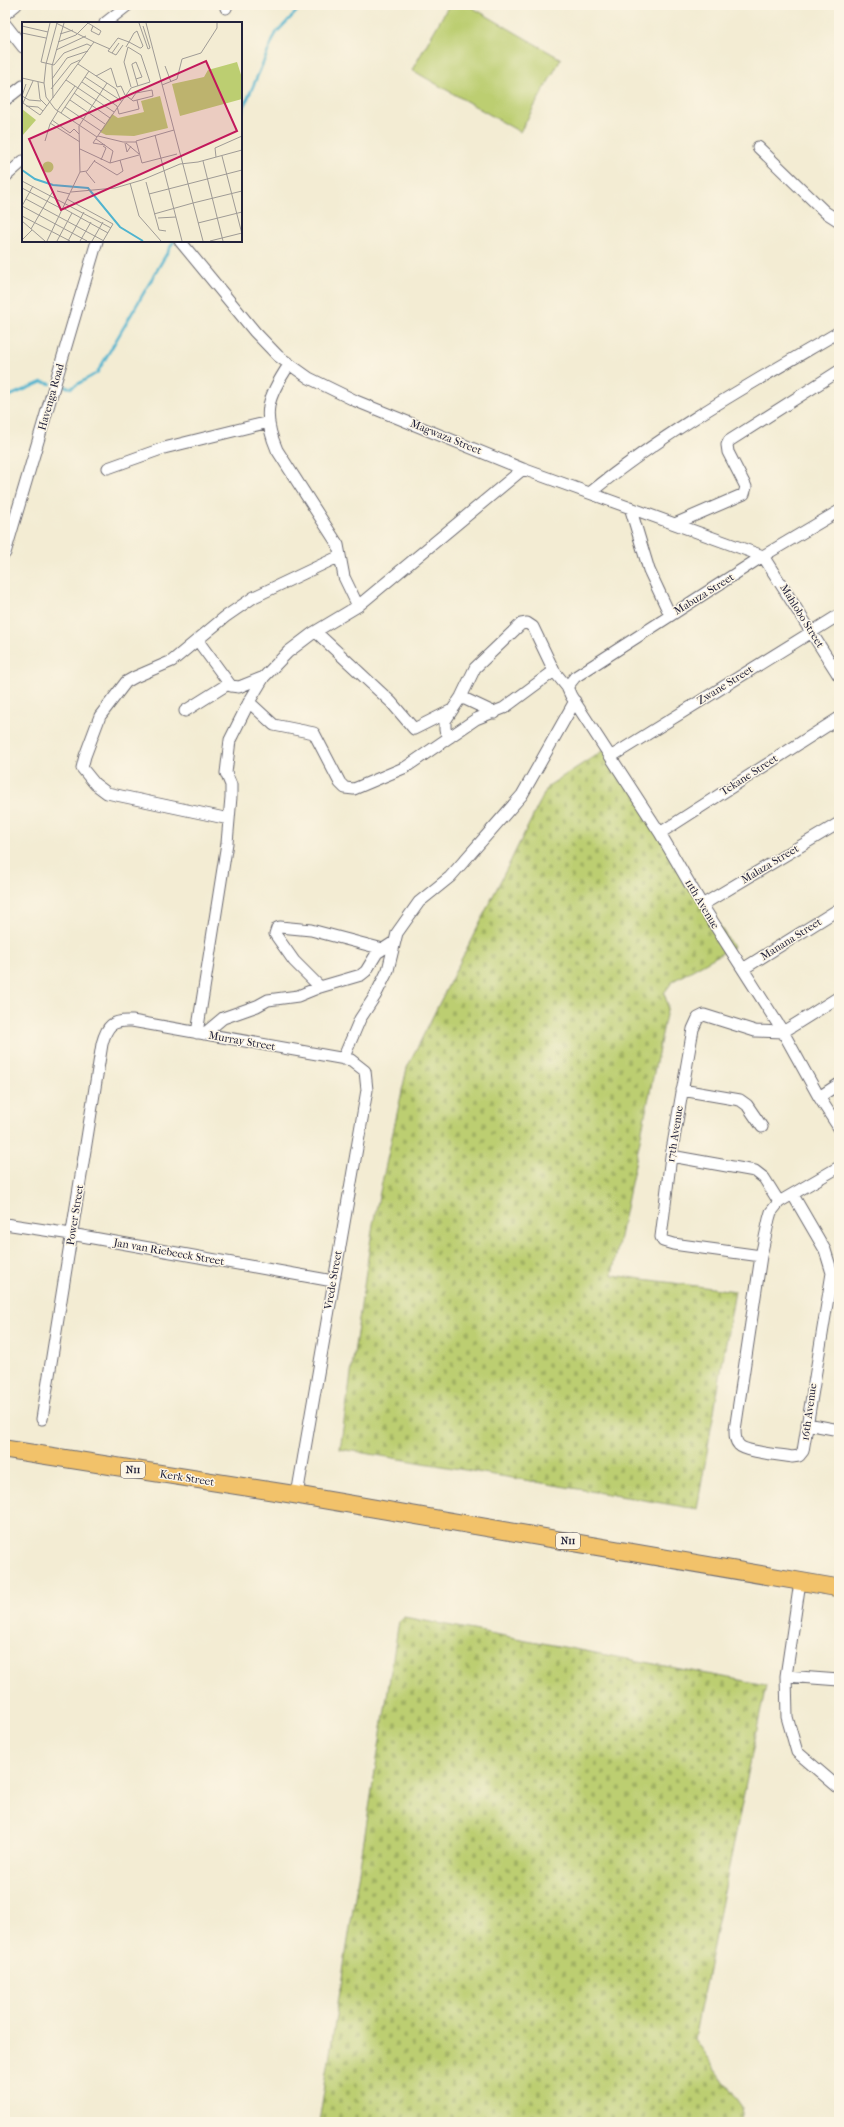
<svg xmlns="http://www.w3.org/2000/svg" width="844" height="2127" viewBox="0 0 844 2127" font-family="'IM FELL French Canon',serif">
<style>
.green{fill:#bcce71;stroke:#6f7856}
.cemetery{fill:url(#cemetery-stones);stroke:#6f7856}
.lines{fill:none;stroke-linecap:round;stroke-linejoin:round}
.stream{stroke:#50b4cf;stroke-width:2.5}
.minor-casing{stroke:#6b6970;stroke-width:13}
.highway-casing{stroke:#6b6970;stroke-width:19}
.minor{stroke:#fff;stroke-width:11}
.highway{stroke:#f2c26a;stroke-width:17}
.labels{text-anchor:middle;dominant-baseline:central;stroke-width:3;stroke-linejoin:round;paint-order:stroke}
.shield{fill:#fcf5e5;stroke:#63616e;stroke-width:1}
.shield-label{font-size:10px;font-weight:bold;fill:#22223b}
.street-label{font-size:11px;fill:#22223b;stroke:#fcf5e5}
.inset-river{fill:none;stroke:#50b4cf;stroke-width:2}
.inset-road{fill:none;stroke:#9f9b96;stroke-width:1}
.view{fill:#c2185b;fill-opacity:0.15;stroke:#c2185b;stroke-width:2}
.inset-edge{fill:none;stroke:#22223b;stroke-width:2}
</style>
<defs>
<pattern id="cemetery-stones" width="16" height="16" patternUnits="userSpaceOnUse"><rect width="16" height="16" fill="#bcce71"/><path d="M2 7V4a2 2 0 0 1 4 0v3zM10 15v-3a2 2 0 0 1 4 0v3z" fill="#a1b163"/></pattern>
</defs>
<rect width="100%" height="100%" fill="#fcf5e5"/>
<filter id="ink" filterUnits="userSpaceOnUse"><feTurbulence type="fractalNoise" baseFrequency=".025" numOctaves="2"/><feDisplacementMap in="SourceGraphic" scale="8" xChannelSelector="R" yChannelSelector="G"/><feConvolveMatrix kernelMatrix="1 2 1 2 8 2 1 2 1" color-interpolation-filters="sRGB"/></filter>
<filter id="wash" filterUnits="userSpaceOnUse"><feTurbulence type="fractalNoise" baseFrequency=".012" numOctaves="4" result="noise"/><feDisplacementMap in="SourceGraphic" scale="16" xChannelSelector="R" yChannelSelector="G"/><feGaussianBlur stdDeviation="0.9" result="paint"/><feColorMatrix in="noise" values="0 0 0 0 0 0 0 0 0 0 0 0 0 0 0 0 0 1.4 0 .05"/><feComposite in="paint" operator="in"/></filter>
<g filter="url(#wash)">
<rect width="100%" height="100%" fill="#f3ecd3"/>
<path class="green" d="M449,5H468L561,59L520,132L412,70Z"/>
<path class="cemetery" d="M607,748L733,947L673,981L664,993L668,1005L612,1275L735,1291L697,1509L340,1449L373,1224L407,1068L548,786Z
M404,1617L766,1685L694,2039L743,2108L741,2122H319L399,1621Z"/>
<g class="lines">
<path class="stream" d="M241,114L276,33L303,5
M58,385L71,388L97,373L174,241
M5,398L42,382L51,384"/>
</g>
</g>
<g filter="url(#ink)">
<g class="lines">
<g class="minor-casing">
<path id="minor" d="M226,8L227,5
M5,14L16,5
M105,23L128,5
M5,24L23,47
M5,100L23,86
M758,147L825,212L839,221
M5,177L23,161
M180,241L255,332L278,356L309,378L356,401L523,469L763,556
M289,365C268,396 261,413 277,450L338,545L344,577L358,606
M108,468L164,448L269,422
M591,492C667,430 754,382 839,332
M630,507L649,570L670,615
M839,511L763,556L575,677L567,687L571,696L660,833L702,905L783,1032L819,1097L839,1128
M677,523L744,494L746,487L728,452L727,445L729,441L839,371
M5,553L97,241
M763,556L839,676
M316,632L391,702L414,729L450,711
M198,641L231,686L239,687L264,677
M461,697L495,713
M249,702L274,725L314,733L340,783L345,788L354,789L406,767L476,719L504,708L554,671
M185,711L228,684
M450,737L445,730V721L461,697L475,668L521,624L527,623L533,627L554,671L567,687
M612,756L839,615
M229,819L107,793L95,784L82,768L85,756L100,716L126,682L135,677L172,661L225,617L254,597L340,556
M660,833L839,718
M702,905L839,823
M743,969L839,909
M320,987L294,961L275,934L277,928L280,927L311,930L383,949
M197,1033L227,843L231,797V785L226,773L230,740L249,702L264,677L288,652L313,633L358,606L523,469
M204,1034L223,1018L257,1006L268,1000L298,996L320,987L361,975L366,971L377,953L394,942
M343,1059L360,1019L375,996L388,970L397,933L419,902L450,877L522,795L575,701
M682,1090L740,1100L747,1105L762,1127
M819,1097L839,1084
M671,1156L755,1171L764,1178L779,1202
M793,1195L825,1250L832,1273L803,1451L799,1456L792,1457C782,1455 745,1452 739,1445C735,1441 735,1436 735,1430L761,1256L769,1219L771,1212L779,1202L839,1167
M5,1224L71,1234L333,1281
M761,1256L673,1244L663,1241L661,1237L671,1156L693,1029L698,1018L704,1015L755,1031L783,1032L839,997
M42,1419L102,1044C107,1025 112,1020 132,1021L351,1060L365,1071L367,1090L297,1495
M807,1424L839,1430
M800,1582L786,1676L787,1717L797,1752L839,1788
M786,1676L839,1680"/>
</g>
<g class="highway-casing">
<path id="highway" d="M5,1449L297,1495L839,1588"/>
</g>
<use href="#minor" class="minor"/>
<use href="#highway" class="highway"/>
</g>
</g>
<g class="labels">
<g class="shield">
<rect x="121" y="1462" width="24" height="16" rx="3"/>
<rect x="556" y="1533" width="24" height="16" rx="3"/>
</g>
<g class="shield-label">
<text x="133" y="1470">N11</text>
<text x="568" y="1541">N11</text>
</g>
<g class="street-label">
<text transform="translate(51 397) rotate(-74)">Havenga Road</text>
<text transform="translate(446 437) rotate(22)">Magwaza Street</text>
<text transform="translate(704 594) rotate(-32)">Mabuza Street</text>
<text transform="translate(802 616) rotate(58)">Mahlobo Street</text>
<text transform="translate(725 685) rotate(-32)">Zwane Street</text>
<text transform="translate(749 775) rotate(-33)">Tekane Street</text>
<text transform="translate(770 864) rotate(-31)">Malaza Street</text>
<text transform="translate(702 904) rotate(59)">11th Avenue</text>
<text transform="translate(791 939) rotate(-32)">Manana Street</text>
<text transform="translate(242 1041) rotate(10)">Murray Street</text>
<text transform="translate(675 1134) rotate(-81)">17th Avenue</text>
<text transform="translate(75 1215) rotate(-81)">Power Street</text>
<text transform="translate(169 1252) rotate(10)">Jan van Riebeeck Street</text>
<text transform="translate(333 1280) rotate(-80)">Vrede Street</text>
<text transform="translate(809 1412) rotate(-82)">16th Avenue</text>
<text transform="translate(187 1478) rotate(9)">Kerk Street</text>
</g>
</g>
<g transform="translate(22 22)">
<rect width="220" height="220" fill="#f3ecd3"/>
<path d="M20.5 145a5.5 5.5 0 1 1 11 0a5.5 5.5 0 1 1-11 0Z" fill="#bcce71"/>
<path d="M215,40L220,56V77L158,94L150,62L182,55L186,48ZM138,74L146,106L112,114L84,113L78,110L90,92L96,96L122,90L119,79ZM0,87L14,98L0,114Z" fill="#bcce71"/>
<path class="inset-river" d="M0,148L13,157L31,163L66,166L98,205L121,219"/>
<path class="inset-road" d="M28,1L19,40L32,43L42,31L65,22L69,24M35,1L24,42L22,61L24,75L33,87L75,115L109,66L128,60L119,33L106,25L102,40L109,65M66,1L71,4L79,9L77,13L69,9L71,4M117,1L126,27M124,1L181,219M0,4L26,10M121,4L128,26L126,27M0,11L24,16M38,12L51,8M36,20L54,13L66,1M72,20L88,27M97,21L90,31L86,29L96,16L107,20L118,26H119L121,24L115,9L112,11L107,20L104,25M34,28L64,14M90,31L94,33L101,23M56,42L94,67L99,79M143,44L149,60M74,54L89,46L95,65M63,55L98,78M0,56L22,61M30,57L45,36L66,29M114,57L120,55L114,40L110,42V43L116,64M44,58L92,90M11,59L1,81L18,93L72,20L34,1M16,60L18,77L25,84M60,60L95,84L97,92L117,87L115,78M140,63L155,57L160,37L179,31L195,6V1M95,65L99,64L103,73L110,78L111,79L131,74L130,68L114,71L109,78M29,67L49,42L58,38M52,71L88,96M0,74L7,78L19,79M0,74L4,62M31,76L30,44L42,1M48,78L83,102M4,84L16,85L21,89M43,85L79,109M35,89L53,64M39,91L67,49M30,98L48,111L52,107L57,112M28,101L58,120M57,104L85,61M152,108L114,119L120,141L155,132M133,113L160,219M76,114L101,120H114M75,115L71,121L83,123M74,117L91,129L88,141M23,119L28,102L36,89M103,121L105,130L109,124M104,121L117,132M58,127L88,141L117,133M200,134L220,212M194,135L193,126L220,114M79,138L84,126L81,124M72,139L95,153L101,149L98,138M181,139L201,219M58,150L65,149L73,138M64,150L73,161M0,159L89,206M124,160L137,208L144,209M108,161L117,194L139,219M0,166L40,187M35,169L48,172M49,170L93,166L120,158L158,142L176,140L220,128M127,172L220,148M4,177L82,219M45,177L91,202L81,219M171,181L220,169M0,184L65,219M0,184L11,164M41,186L86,211M132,192L171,181M0,194L48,219M136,196L154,195M0,199L23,219M176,201L220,190M9,207L31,169M0,218L10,208M25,219L58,150L57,104M35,219L50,191M46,219L62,190M58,219L69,200M70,219L81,200M188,219L220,211"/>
<path class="view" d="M184,39L215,109L39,188L7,117Z"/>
<rect width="220" height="220" class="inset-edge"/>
</g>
<rect width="844" height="2127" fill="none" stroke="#fcf5e5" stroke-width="20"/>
</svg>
